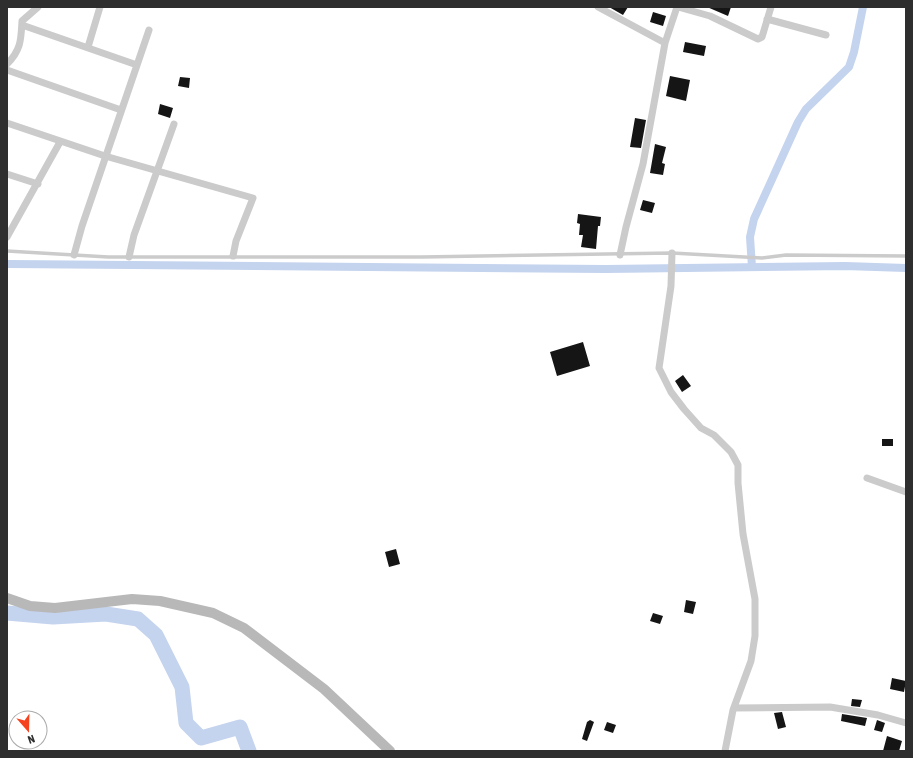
<svg xmlns="http://www.w3.org/2000/svg" width="913" height="758" viewBox="0 0 913 758" font-family="'Asap Condensed',sans-serif">
<style>
.lines{fill:none;stroke-linecap:round;stroke-linejoin:round}
.canal{stroke:#c4d3ee;stroke-width:8}
.river{stroke:#c4d3ee;stroke-width:15}
.building{fill:#151515}
.lane{stroke:#cbcbcb;stroke-width:3.5}
.street{stroke:#cbcbcb;stroke-width:7}
.secondary{stroke:#b8b8b8;stroke-width:10}
</style>
<rect width="100%" height="100%" fill="#fff"/>
<g class="lines">
<path class="canal" d="M7,264L606,269L845,266L906,268
M752,267L750,237L754,219L798,122L806,109L849,67L854,52L863,7"/>
<path class="river" d="M7,613L53,617L106,614L138,619L156,635L182,687L186,723L201,738L240,727L249,751"/>
</g>
<path class="building" d="M609,7H628L623,15Z
M707,7H731L728,16Z
M653,12L666,16L663,26L650,22Z
M685,42L706,46L704,56L683,52Z
M670,76L690,80L686,101L666,96Z
M180,77L190,78L189,88L178,86Z
M160,104L173,108L170,118L158,114Z
M635,118L646,120L641,148L630,147Z
M655,144L666,147L662,163L665,164L663,175L650,173Z
M643,200L655,203L652,213L640,210Z
M578,214L601,217L600,226H598L596,249L581,247L583,235H579L580,224L577,223Z
M583,342L590,366L557,376L550,352Z
M683,375L691,386L682,392L675,381Z
M882,439H893V446H882Z
M396,549L400,564L389,567L385,552Z
M686,600L696,602L693,614L684,612Z
M653,613L663,616L660,624L650,621Z
M892,678L906,681L904,692L890,689Z
M852,699L862,700L860,707L851,706Z
M782,712L786,727L778,729L774,713Z
M842,714L867,718L865,726L841,721Z
M590,720L594,722L587,741L582,739L587,722Z
M877,720L885,723L882,732L874,730Z
M607,722L616,725L613,733L604,730Z
M887,736L902,741L899,751H883Z"/>
<g class="lines">
<path class="lane" d="M7,251L108,257H422L672,253L762,258L786,255L906,256"/>
<path class="street" d="M598,7L665,43
M678,7L710,16L758,39L762,37L771,7
M767,19L826,35
M22,25L137,65
M88,47L100,7
M7,64C21,50 21,40 22,21L38,7
M7,70L121,110
M7,123L105,156L253,198L236,241L233,256
M7,174L38,184
M7,237L60,142
M672,253L671,286L659,368L671,392L684,409L701,428L714,435L731,452L738,465V483L743,534L755,599V636L751,661L733,710L725,751
M74,255L82,226L149,30
M620,255L626,227L643,164L665,43L677,7
M129,257L134,235L174,124
M867,478L906,492
M734,708L830,707L878,715L906,723"/>
<path class="secondary" d="M7,598L30,606L55,608L132,599L160,601L213,613L244,628L324,689L390,751"/>
</g>
<rect width="913" height="758" fill="none" stroke="#2e2e2e" stroke-width="16"/>
<g transform="translate(28 730) rotate(160)"><circle r="19" fill="#ffffff" stroke="#ababab"/>
<path d="M0-3L7 15L0 10L-7 15Z" fill="#f5431f"/>
<text y="-6" font-size="11" font-weight="bold" text-anchor="middle" fill="#2e2e2e">N</text>
</g>
</svg>
